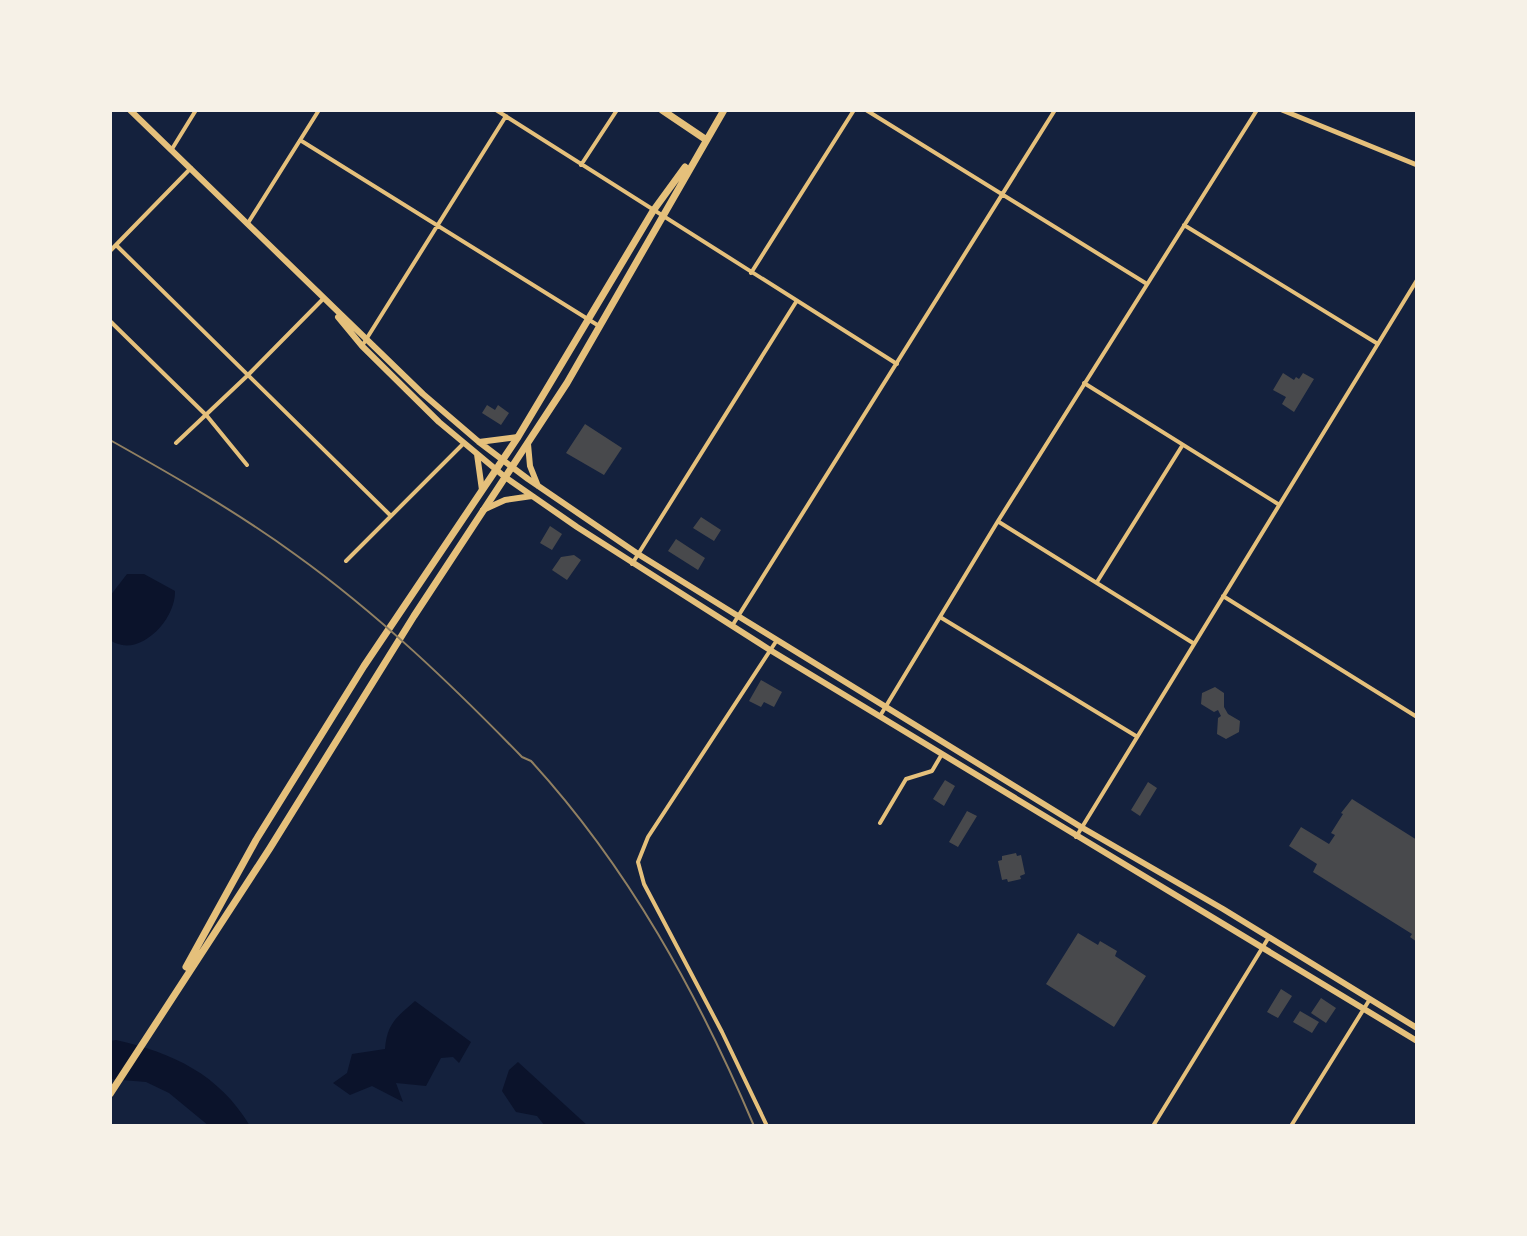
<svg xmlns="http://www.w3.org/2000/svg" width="1527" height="1236" viewBox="0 0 1527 1236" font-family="'Zilla Slab',serif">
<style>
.water{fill:#0b132b}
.building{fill:#48494c}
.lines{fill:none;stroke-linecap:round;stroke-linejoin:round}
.minor{stroke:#e5c07b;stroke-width:4}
.tertiary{stroke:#e5c07b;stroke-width:5}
.secondary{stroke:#e5c07b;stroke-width:6}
.primary{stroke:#e5c07b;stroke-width:7}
.rail{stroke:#918062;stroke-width:2}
</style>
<rect width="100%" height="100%" fill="#14213d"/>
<path class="water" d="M127,574H144L175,591C176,620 138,660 110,640V596Z
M415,1001L471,1042L459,1063L453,1057L441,1058L426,1086L396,1083L403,1102L372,1086L350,1095L333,1083L347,1073L352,1054L385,1049C387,1023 397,1017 415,1001Z
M116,1040C173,1053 219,1074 250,1126H209L169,1093L146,1082L110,1079V1041Z
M518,1062L588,1126H545L537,1116L516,1112L502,1091L509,1070Z"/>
<path class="building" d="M1283,373L1294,380L1296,377L1299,379L1303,373L1314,379L1294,412L1282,404L1286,397L1273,390Z
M487,405L495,410L498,405L509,413L501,425L482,413Z
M585,424L622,448L604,475L566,453Z
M701,517L721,530L714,541L693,528Z
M550,526L562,534L552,550L540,543Z
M676,539L705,558L698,570L668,551Z
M574,555L581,560L567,580L552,570L561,557Z
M761,680L782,692L774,707L764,702L761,707L749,701Z
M1215,687L1224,693V707L1228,714L1240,721L1239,732L1226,739L1217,734L1218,718L1221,716L1218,710L1214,712L1201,704L1202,693Z
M945,780L955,786L944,806L933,799Z
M1148,782L1157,788L1140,816L1131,810Z
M1352,799L1417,840V942L1410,937L1412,934L1313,872L1317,864L1289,846L1301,827L1329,844L1335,835L1331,833L1343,814L1341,813Z
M967,811L977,816L958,847L949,842Z
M1016,853L1017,856L1021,855L1025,874L1020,876L1021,879L1008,882L1007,879L1002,880L998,861L1002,860V856Z
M1078,933L1098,945L1100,941L1117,951L1115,956L1146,976L1114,1027L1046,984Z
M1281,989L1292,996L1278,1018L1267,1012Z
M1321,998L1336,1008L1326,1023L1311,1013Z
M1300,1011L1319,1022L1312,1033L1293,1022Z"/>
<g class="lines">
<path class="minor" d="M496,110L897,364
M866,110L1147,284
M300,140L599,326
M172,149L196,110
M581,165L617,110
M248,223L319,110
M1184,225L1378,344
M116,245L391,516
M110,251L191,168
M751,273L854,110
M110,321L207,416L247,465
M362,346L506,116
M1084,383L1278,504
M176,443L247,376L323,299
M999,522L1193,643
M346,561L463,444
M632,564L796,302
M1097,582L1182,446
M1223,596L1417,717
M940,617L1136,736
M732,626L1055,110
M880,716L998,521L1257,110
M880,823L906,779L932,771L942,754
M1076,837L1417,280
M767,1126L722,1032L644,884L638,862L648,837L777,640
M1153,1126L1269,937
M1291,1126L1370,999"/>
<path class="tertiary" d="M1282,110L1417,165"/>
<path class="secondary" d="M130,110L423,394L479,442L528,479L638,554L738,616L1081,827L1223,909L1417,1028
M338,317L362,346L439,422L505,477L577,527L770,650L1417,1041
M479,442L518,437
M528,444L530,466L538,486
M477,454L482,490
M483,510L505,500L532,496"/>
<path class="primary" d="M662,110L705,139
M186,967L256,840L364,666L518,437L653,211L685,167
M110,1094L270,848L414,616L567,383L724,110"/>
<path class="rail" d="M110,440C174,476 237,512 296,555C378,614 452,685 522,757L531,761C628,867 698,994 754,1126"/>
</g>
<rect width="1527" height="1236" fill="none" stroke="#f6f1e7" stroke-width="224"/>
</svg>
